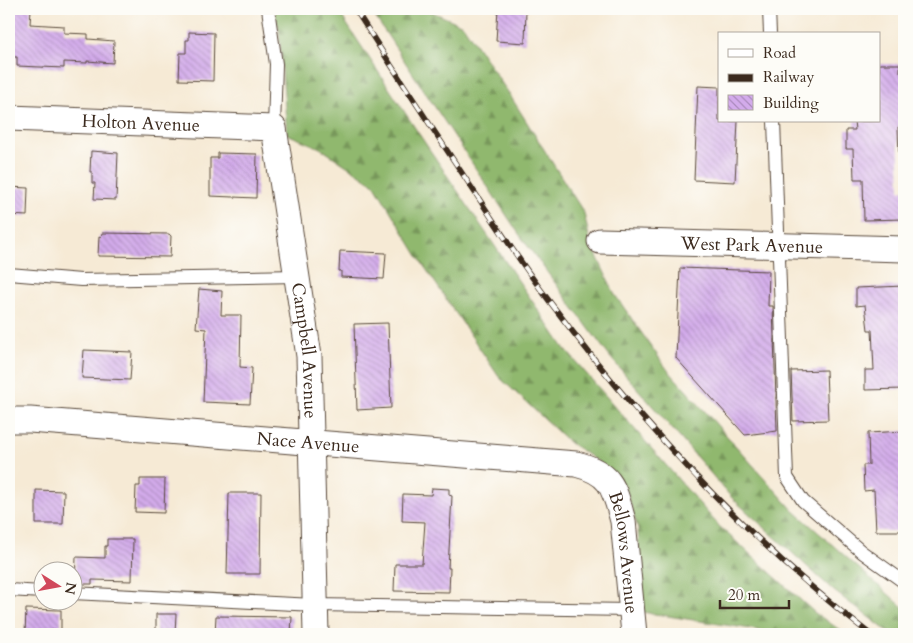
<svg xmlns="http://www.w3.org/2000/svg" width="913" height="643" viewBox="0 0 913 643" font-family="Cardo,serif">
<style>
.forest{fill:url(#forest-firs);stroke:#667146}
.building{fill:url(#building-back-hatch)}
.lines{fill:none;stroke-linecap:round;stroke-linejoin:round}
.lane-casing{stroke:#574739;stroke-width:14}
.street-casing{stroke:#574739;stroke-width:27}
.lane{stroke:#fff;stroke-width:12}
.street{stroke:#fff;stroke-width:25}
.rail-casing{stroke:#3b2a1e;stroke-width:5.5}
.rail{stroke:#fdfcf7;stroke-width:4;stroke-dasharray:11;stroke-linecap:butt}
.labels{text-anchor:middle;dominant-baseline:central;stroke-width:4.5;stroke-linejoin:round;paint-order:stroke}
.street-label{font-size:18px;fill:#3b2a1e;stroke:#fdfcf7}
</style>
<defs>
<pattern id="forest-firs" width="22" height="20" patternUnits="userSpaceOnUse" patternTransform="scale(1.25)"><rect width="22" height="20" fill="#90b86e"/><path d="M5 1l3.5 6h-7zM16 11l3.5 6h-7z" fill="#77965a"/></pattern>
<pattern id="building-back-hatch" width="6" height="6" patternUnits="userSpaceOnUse" patternTransform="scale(1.25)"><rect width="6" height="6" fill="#d3abeb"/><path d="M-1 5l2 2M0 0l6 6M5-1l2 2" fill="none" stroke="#ac8bbe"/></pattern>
</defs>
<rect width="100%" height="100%" fill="#fdfcf7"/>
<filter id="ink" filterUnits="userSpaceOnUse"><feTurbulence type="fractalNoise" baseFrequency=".02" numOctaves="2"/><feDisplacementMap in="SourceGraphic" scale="10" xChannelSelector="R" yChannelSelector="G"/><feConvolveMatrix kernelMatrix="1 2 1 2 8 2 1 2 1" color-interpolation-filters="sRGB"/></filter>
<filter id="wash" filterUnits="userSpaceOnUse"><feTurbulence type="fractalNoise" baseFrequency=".0096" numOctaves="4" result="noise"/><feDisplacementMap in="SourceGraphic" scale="20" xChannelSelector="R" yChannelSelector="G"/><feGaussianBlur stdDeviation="1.12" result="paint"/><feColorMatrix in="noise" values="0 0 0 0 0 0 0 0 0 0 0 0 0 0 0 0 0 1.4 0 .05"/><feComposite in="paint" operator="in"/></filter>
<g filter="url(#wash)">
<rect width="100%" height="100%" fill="#f6ead5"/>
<path class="forest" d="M274,9H337L419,134L564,348L719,526L815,613L846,634H767L764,631L642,612L638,529L626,489L606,467L570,443L499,377L424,266L374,184L320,148L287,134L279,29Z
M370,9H425L463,25L511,97L584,213L590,241L615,295L667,369L793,510L904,608V634H891L834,591L732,498L610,357L521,237Z"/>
<g id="blocks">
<path class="building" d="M9,9H31L30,24L64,26V33L88,34V39L114,41L113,63L87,61V63L64,62V68L17,66V57H9Z
M498,9H526L525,43L496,41Z
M189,32L214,33L213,81L179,80L180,53H186V40H189Z
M879,64H900V72H904V127H898L900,191L904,190V219L864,220L863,179H854L853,149H846V130H855L854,121H879Z
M698,86L719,87V121H738L735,182L694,180Z
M91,151L118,153L116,200L94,199L95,183H92V172H90Z
M218,153L257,154L256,198L210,196V158H218Z
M9,187L28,188L27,216L9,215Z
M102,233L169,234L171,236L170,257L98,256L99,236L101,237Z
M340,251L386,253L384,279L341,277V271H339Z
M680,268L769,271L768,306H773L777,431L745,435L676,358Z
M904,286V389L865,390V370H874L872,330H868L865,305L856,306V288Z
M199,289L222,291L221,315H241L240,367L252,368L250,404L203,402L206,329L196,328Z
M388,323L391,408L357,410L354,324Z
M84,350L132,352L130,380L82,378Z
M826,370L828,420L793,421L791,371Z
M904,431V531H876L874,490L864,491L863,465H869L868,433Z
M140,479H165L164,513L135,512L136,486H140Z
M432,488L449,489V495L452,496L448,568H450L449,592L394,591L395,564H422L425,522L402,521L403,494L431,495Z
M36,490L64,491L63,524H36Z
M229,493H261L260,574H227Z
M107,539H133L132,581L92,580V584H75L76,557L105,558V546H107Z
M26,609L61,610V630H52V634H25Z
M156,614H176L175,634H156Z
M216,616L292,617L291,634H215Z"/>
</g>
</g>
<g filter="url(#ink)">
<use href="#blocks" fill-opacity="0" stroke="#574739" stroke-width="1"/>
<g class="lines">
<g class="lane-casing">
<path id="lane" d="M268,9L276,64L274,128
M769,9L770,34
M774,121L787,477L803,501L862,552L904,582
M9,274L81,280L297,276
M9,590L42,592
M72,593L315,605L631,610"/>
</g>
<g class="street-casing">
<g id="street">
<path id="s1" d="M9,118L274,128L309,356L316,634"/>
<path id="s2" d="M600,241L904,249"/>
<path id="s3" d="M9,420H30L576,464C612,473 614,488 623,521L634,634"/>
</g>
</g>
<use href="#lane" class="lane"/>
<use href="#street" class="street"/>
<g class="rail-casing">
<path id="rail" d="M355,9C390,64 426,119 462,173C491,217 519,261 550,302C643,426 747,540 870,634"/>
</g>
<use href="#rail" class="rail"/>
</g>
</g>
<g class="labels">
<g class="street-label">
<text stroke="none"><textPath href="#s1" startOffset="132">Holton Avenue</textPath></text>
<text stroke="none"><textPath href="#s2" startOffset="152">West Park Avenue</textPath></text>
<text stroke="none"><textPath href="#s1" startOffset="490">Campbell Avenue</textPath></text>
<text stroke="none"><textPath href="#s3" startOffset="300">Nace Avenue</textPath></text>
<text stroke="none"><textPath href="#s3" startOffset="680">Bellows Avenue</textPath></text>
</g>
</g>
<rect width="913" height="643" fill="none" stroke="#fdfcf7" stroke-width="30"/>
<rect x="718" y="32" width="162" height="90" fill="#fdfcf7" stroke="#afa8a0"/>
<rect x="728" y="49" width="25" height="8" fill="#ffffff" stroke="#afa8a0"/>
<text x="763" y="58" font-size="15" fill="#3b2a1e">Road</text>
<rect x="728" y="74" width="25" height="8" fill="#3b2a1e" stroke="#afa8a0"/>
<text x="763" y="82" font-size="15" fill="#3b2a1e">Railway</text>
<rect x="728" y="95" width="25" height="15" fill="url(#building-back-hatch)" stroke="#afa8a0"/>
<text x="763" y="108" font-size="15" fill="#3b2a1e">Building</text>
<g transform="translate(58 586) rotate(101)"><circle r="24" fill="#fdfcf7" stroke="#afa8a0"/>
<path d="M0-4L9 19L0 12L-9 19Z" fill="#d1495b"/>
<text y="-8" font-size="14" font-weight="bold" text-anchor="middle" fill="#3b2a1e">N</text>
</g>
<path d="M720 600v8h69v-8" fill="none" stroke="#3b2a1e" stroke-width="2.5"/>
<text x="728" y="600" font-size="15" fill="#3b2a1e" stroke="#fdfcf7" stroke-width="4" paint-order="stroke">20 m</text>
</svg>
